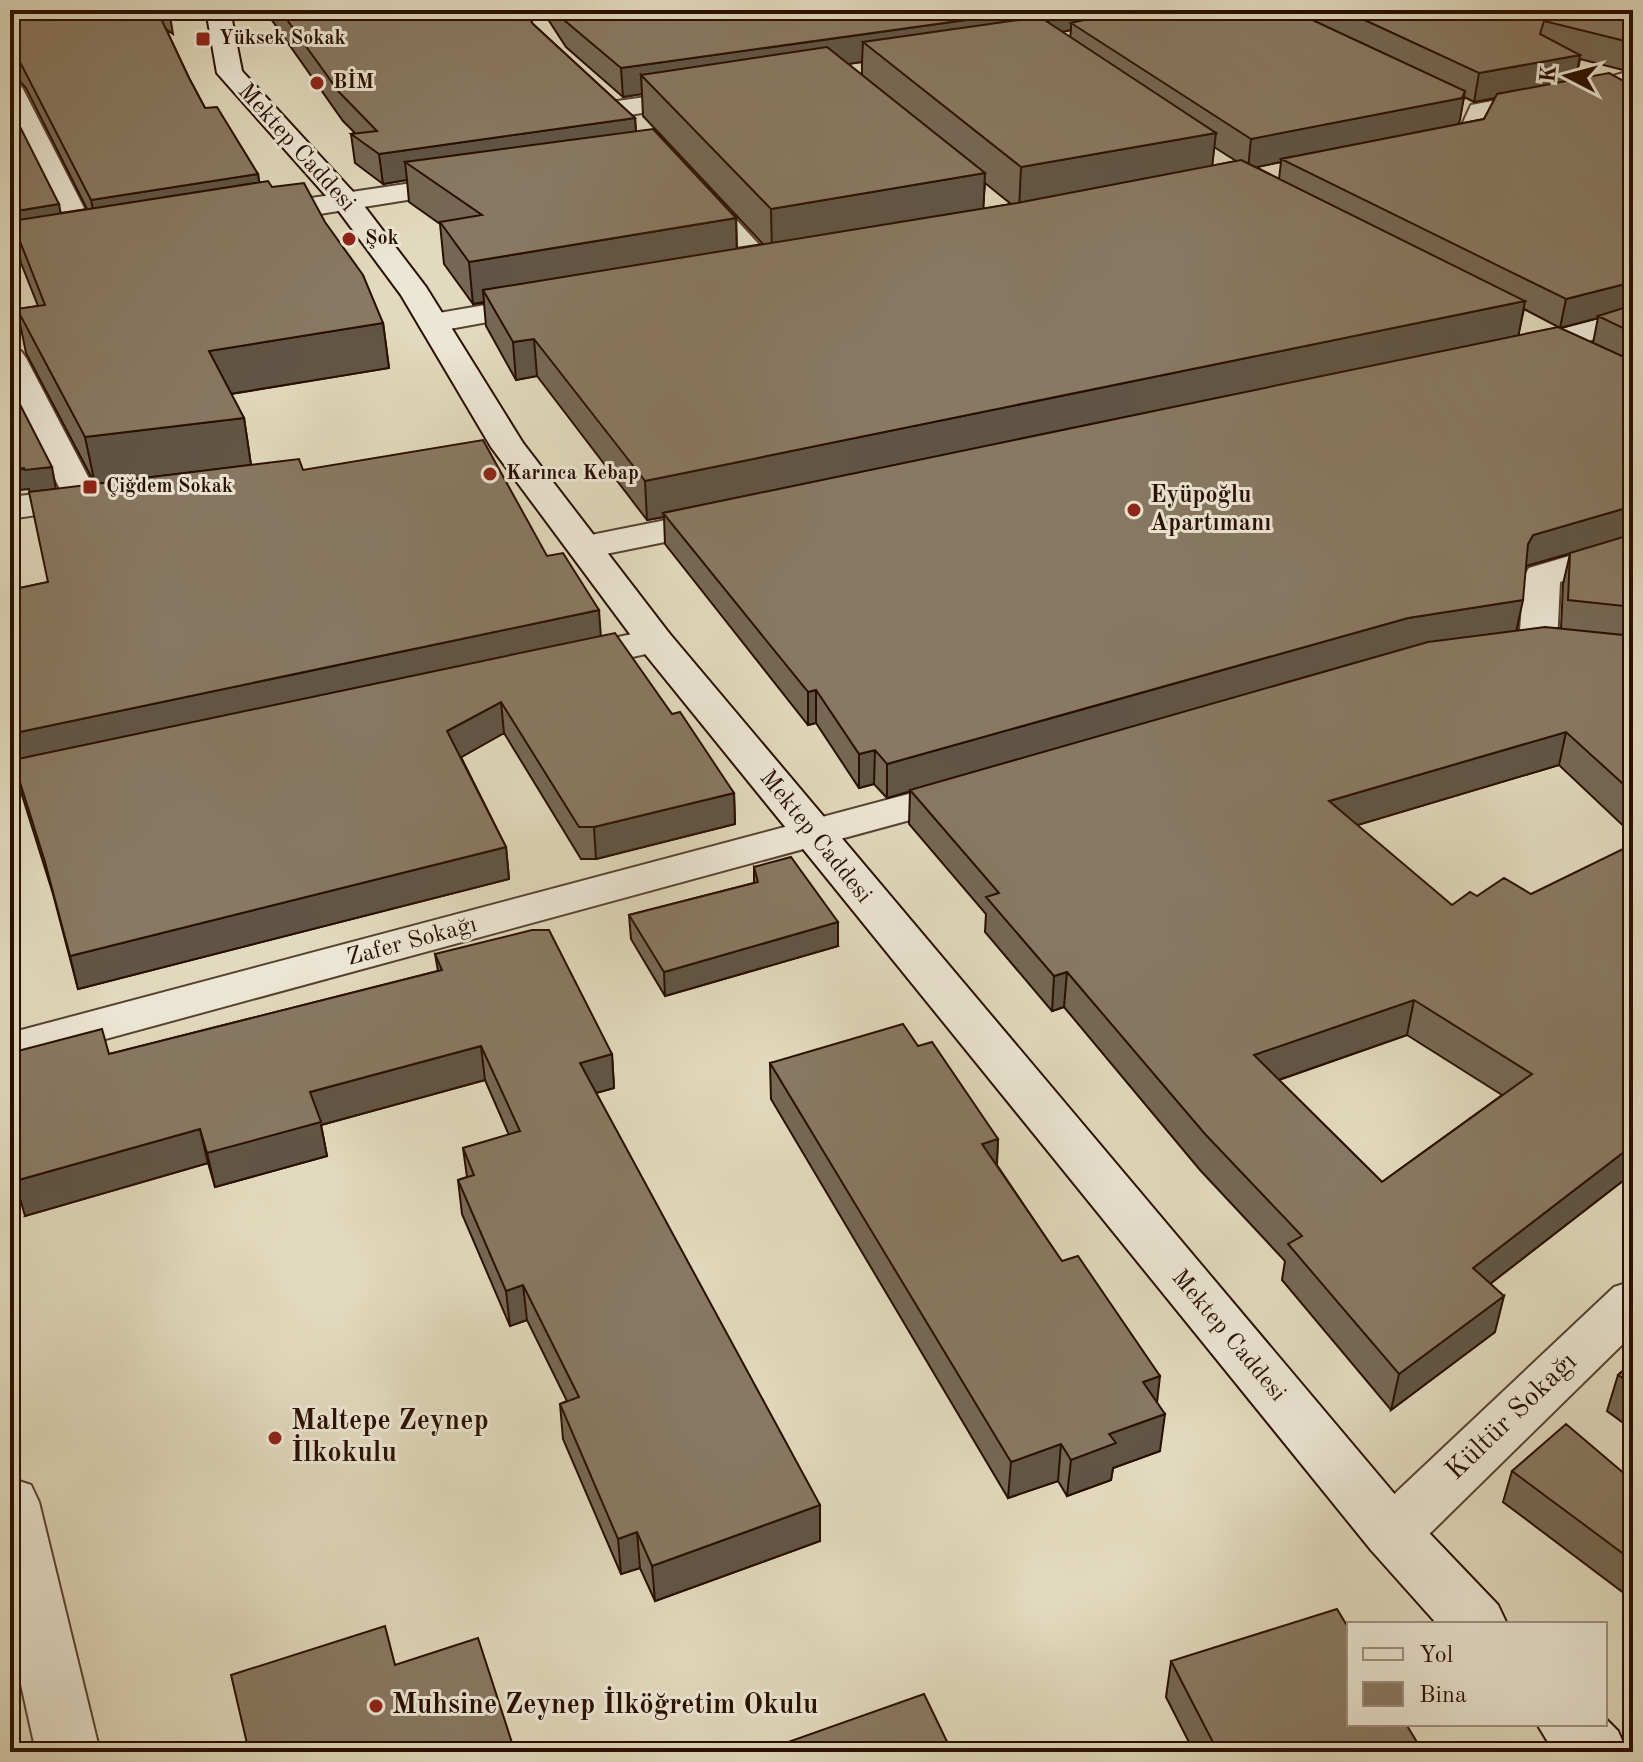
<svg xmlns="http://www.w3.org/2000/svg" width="1643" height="1762" viewBox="0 0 1643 1762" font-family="'Old Standard TT',serif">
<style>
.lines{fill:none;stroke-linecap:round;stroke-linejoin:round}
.street-casing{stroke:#574230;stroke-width:4}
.secondary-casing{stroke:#290f01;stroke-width:4}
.street{fill:#ece7d5;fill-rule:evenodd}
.secondary{fill:#ece7d5;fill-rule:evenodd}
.wall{fill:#766855;stroke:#290f01;stroke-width:2;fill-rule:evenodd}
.shaded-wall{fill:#605545;stroke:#290f01;stroke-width:2}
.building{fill:#897963;stroke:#290f01;stroke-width:2;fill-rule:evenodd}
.poi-dot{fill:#8f2418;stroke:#ece7d5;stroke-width:3}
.labels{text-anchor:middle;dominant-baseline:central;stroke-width:6;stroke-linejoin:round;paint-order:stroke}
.far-poi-label{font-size:20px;font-weight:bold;fill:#290f01;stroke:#ece7d5;text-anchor:start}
.street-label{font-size:24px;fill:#290f01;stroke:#ece7d5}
.poi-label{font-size:24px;font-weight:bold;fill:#290f01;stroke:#ece7d5;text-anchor:start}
.near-street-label{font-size:28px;fill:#290f01;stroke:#ece7d5}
.near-poi-label{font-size:28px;font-weight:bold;fill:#290f01;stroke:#ece7d5;text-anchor:start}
</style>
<rect width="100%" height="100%" fill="#e2dabe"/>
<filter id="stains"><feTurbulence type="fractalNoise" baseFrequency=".0025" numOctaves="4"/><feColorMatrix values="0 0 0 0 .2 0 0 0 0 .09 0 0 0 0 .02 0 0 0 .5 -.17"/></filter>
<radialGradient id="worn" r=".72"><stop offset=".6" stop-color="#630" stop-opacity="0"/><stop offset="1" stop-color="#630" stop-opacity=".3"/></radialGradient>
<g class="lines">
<g class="street-casing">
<path id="street" d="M1633,70V86L1594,98L1491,117L1479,142L1426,154L1417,152L1413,146L1417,140L1459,131L1471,105L1590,83Z
M10,81L19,84L23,89L102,243L97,249L10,262V244L69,237L10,115Z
M702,89L711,92L715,97L711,102L617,117L608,114L604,109L608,104L617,101Z
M466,175L476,177L480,183L476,189L257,224L247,221L243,215L247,209L257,206Z
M697,186L707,188L775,262L780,268L775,274L765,277L755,274L687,200L683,194L687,188Z
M543,295L554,298L558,304L554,310L433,332L422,330L418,323L422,316L433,314Z
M1633,310V329L1520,359L1509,357L1504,350L1509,343Z
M10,348L21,351L26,358L94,488L103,491L109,498L103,505L10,519V497L61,491L10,390Z
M721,509L734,512L739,520L734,528L586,558L573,555L568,547L573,539L586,536Z
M1633,537V560L1560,582L1557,644L1552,652L1538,656L1524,652L1519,644L1524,576L1529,568Z
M655,629L669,633L674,641L669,649L568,671L554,667L549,659L554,651Z
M965,779L980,783L986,792L980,801L10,1065V1033Z
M1633,1281V1334L1413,1550L1392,1558L1371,1550L1362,1533L1371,1516L1614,1287Z
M10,1478L31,1485L39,1502L100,1752H36L10,1635Z"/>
</g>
<g class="secondary-casing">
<path id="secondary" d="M206,10H230L242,71L355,194L426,287L523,443L669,633L1413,1516L1498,1605L1507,1624H1437L1371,1550L641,649L491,447L401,295L335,206L217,73Z
M1605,1718L1618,1731L1627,1752H1554L1537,1724H1605Z"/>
</g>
<use href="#street" class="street"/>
<use href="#secondary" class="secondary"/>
</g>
<path class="wall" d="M10,10H169L173,34L166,29L189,78L205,108L258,174L259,182L272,187L383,323L389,368L231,394L244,418L251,465L95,484L26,353L17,309L38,306L21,263L16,240L10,241V107L61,213L87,209L26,88L20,81L10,79Z
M268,10H524L533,24L635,118L636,131L736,218L737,248L763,244L643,116L642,94L623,97L566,47L542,10H1013L1016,21L1028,19L1017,10H1633V68L1623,70L1580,59L1576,80L1633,86V835L1559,765L1357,825L1633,1173L1490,1284L1495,1332L1391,1410L1282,1280L1285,1261L1200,1170L1064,1007L1052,1011L985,932L986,914L909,824L910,791L887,798L874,784L859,788L816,723L808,725L665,544L664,517L647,520L537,376L516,380L486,326L484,303L473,304L444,264L440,224L409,202L407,180L383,184L355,163L351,134L355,133L343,121L269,16ZM1071,30L1070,38L1061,32ZM862,62V75L848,64ZM1464,97L1474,102L1496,98L1484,119L1458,124ZM1214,147L1236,161L1212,166ZM1281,162L1279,179L1256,167ZM985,183L1001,196L1011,204L983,209ZM1524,309L1560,328L1598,318L1593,343L1518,336ZM1570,554L1563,584L1561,628L1517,631L1526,566ZM1407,1035L1502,1095L1382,1182L1279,1080Z
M303,470L547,556L601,636L672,714L734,793L735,824L596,859H581L504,733L461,757L506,847L509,879L78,989L53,894L21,792L14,763L12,764L10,758V590L48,582Z
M754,867L838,946L665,996L631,939L629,915L754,883Z
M435,954L612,1054L614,1088L596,1093L820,1541L655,1601L640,1568L621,1574L563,1439L560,1404L567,1401L527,1320L510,1326L462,1214L458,1180L467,1177L463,1148L509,1135L485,1080L321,1125L327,1156L215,1187L208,1163L25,1216L109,1054L438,971Z
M918,1046L998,1139L997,1165L1157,1403L1160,1451L1113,1468L1111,1480L1067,1496L1058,1481L1008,1498L771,1099L770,1063Z
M1633,1362V1430L1607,1411L1618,1375Z
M1512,1471L1633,1481V1600L1503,1502Z
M1633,1622V1642L1628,1637Z
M1171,1661L1423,1752H1194L1166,1697Z"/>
<path class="shaded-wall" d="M1049,10H1157L1071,23V30L1048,35Z
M1016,13L1015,40L863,42L862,62L658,92L641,75L642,94L623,97L621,68Z
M1633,41V68L1623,70L1629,42Z
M1580,55L1575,83L1474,102L1479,73Z
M1465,91L1460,120L1457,127L1281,159V162L1248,169L1251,139Z
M635,118L637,148L405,162L407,180L383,184L379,154Z
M1216,133L1211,176L1019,211L1021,167Z
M985,173L983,217L772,254L771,209Z
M258,174L262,202L97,228L91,200Z
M59,204L64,233L12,221L16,240L10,241V212Z
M736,218L737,260L483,290L484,302L473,304L469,262Z
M1633,282V308L1598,316V318L1560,328L1566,299Z
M1525,301L1518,338L663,513L664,517L647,520L645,481Z
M383,323L389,368L217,396L209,351Z
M534,339L537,376L516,380L513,342Z
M244,418L251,465L95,484L85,437Z
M52,467L56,489L30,492L29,489L10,491V470Z
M1633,506V535L1526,566L1521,576L1528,544L1533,535Z
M1523,600L1516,632L1402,650L887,798V764L1408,618Z
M599,610L601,638L12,764L10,757V734Z
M816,690V723L808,725V692Z
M501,702L504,733L451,763L447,731Z
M1566,732L1559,765L1324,835L1329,801Z
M875,750L874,784L859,788V754Z
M734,793L735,824L596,859L594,827Z
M506,847L509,879L78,989L70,956Z
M838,922V946L665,996L664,972Z
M1067,972L1064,1007L1052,1011L1054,976Z
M1414,1000L1407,1035L1249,1090L1254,1055Z
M481,1046L485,1080L321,1125L327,1156L215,1187L207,1153L310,1092Z
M612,1054L614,1088L582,1097L580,1063Z
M200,1129L208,1163L25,1216L15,1181Z
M998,1139L996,1175L982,1144Z
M1633,1145V1173L1464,1304L1473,1268Z
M523,1285L527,1320L510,1326L506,1291Z
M1504,1296L1495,1332L1391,1410L1399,1374Z
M1160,1376L1156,1412L1143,1382Z
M1165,1414L1160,1451L1113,1468L1111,1480L1067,1496L1071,1460L1109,1434Z
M1061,1444L1058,1481L1008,1498L1011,1462Z
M820,1505V1541L655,1601L652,1566Z
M637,1532L640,1568L621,1574L618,1539Z"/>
<path class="building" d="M10,10H157L189,78L205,108L217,107L258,174L91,200L20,62L15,55L10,54Z
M280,10H524L533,24L635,118L379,154L351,134L377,131L339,92Z
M557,10H1013L1016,13L621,68L564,20Z
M1128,10H1291L1465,91L1462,98L1251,139L1071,23Z
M1343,10H1633V41L1629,42L1544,21L1540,34L1580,55L1479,73Z
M1040,17L1216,133L1021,167L863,42Z
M827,47L985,173L771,209L641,75Z
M1609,73L1633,86V282L1566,299L1281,159L1484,119L1497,94Z
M10,107L59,204L10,212Z
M653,129L736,218L469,262L440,222L482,215L405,162Z
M1241,160L1525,301L645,481L534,339L513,342L483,290L1017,203Z
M268,181L272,187L304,183L325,222L363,275L383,323L209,351L244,418L85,437L17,309L45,305L12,221Z
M1633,305V333L1598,316Z
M1558,327L1633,361V506L1533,535L1528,544L1523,600L1408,618L887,764L875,750L859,754L816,690L808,692L663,513Z
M10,385L52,467L25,470L24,468L10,470Z
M483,440L547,556L563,553L599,610L10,734V590L48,582L29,492L299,459L303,470Z
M1633,534V607L1568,600L1570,553Z
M1545,627L1633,636V793L1566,732L1329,801L1452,905L1470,892L1477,896L1504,878L1531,894L1633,844V1145L1473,1268L1504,1296L1399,1374L1288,1244L1302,1236L1205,1134L1067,972L1054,976L986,897L999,893L910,790L1428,642ZM1414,1000L1532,1074L1382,1182L1254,1055Z
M615,633L672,714L680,712L734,793L594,827H579L501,702L447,731L506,847L70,956L45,862L13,760Z
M791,857L838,922L664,972L629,915L758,882L754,867Z
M532,930H549L612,1054L580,1063L820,1505L652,1566L637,1532L618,1539L560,1404L579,1397L523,1285L506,1291L458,1180L474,1175L463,1148L520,1131L481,1046L310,1092L321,1122L207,1153L200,1129L15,1181L10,1158V1053L102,1029L109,1054L442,970L435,954Z
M903,1024L918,1046L932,1042L998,1139L982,1144L1062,1261L1078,1256L1160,1376L1143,1382L1165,1414L1109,1434L1116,1443L1071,1460L1061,1444L1011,1462L770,1063Z
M1633,1362V1385L1618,1375Z
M1566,1424L1633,1481V1561L1512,1471Z
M1337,1609L1349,1629V1724H1406L1423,1752H1218L1171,1661Z
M385,1626L395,1665L478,1638L515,1752H249L231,1675Z
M924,1694L952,1752H760Z"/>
<g class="poi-dot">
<rect x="195" y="31" width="16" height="16" rx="4"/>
<circle cx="317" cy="83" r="8"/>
<circle cx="349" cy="239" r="8"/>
<circle cx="490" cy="474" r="8"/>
<rect x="82" y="479" width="16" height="16" rx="4"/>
<circle cx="1134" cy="510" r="8"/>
<circle cx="275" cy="1438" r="8"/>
<circle cx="376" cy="1706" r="8"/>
</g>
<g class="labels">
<g class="far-poi-label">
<text x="219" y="39">Yüksek Sokak</text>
<text x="333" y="83">BİM</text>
<text x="365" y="239">Şok</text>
<text x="506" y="474">Karınca Kebap</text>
<text x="106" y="487">Çiğdem Sokak</text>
</g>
<g class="street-label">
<text transform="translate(296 148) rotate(48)">Mektep Caddesi</text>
<text transform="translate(815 837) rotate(51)">Mektep Caddesi</text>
<text transform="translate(412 942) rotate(-15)">Zafer Sokağı</text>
<text transform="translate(1228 1336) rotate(50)">Mektep Caddesi</text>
</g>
<g class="poi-label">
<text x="1150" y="496">Eyüpoğlu<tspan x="1150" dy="28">Apartımanı</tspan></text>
</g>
<g class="near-street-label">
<text transform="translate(1512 1417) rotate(-44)">Kültür Sokağı</text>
</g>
<g class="near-poi-label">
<text x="291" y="1422">Maltepe Zeynep<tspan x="291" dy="32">İlkokulu</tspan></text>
<text x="392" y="1706">Muhsine Zeynep İlköğretim Okulu</text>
</g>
</g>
<rect width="1643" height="1762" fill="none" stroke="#e2dabe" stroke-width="40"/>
<rect x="12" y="12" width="1619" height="1738" fill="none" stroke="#290f01" stroke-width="4"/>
<rect x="20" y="20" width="1603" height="1722" fill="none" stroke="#290f01" stroke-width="2"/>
<rect x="1347" y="1622" width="260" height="104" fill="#ece7d5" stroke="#9e9180" stroke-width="2"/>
<rect x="1363" y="1648" width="40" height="12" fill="#ece7d5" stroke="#9e9180" stroke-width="2"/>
<text x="1419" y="1662" font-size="24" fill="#290f01">Yol</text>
<rect x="1363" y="1682" width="40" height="24" fill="#897963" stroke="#9e9180" stroke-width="2"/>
<text x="1419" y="1702" font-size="24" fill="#290f01">Bina</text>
<g transform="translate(1567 76) rotate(276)" stroke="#ece7d5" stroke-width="6" paint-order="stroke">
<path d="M0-6L14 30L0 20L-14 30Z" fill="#290f01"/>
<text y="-12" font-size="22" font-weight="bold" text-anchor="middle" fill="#290f01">K</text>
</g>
<rect width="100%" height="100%" filter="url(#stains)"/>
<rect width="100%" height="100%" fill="url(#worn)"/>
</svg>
